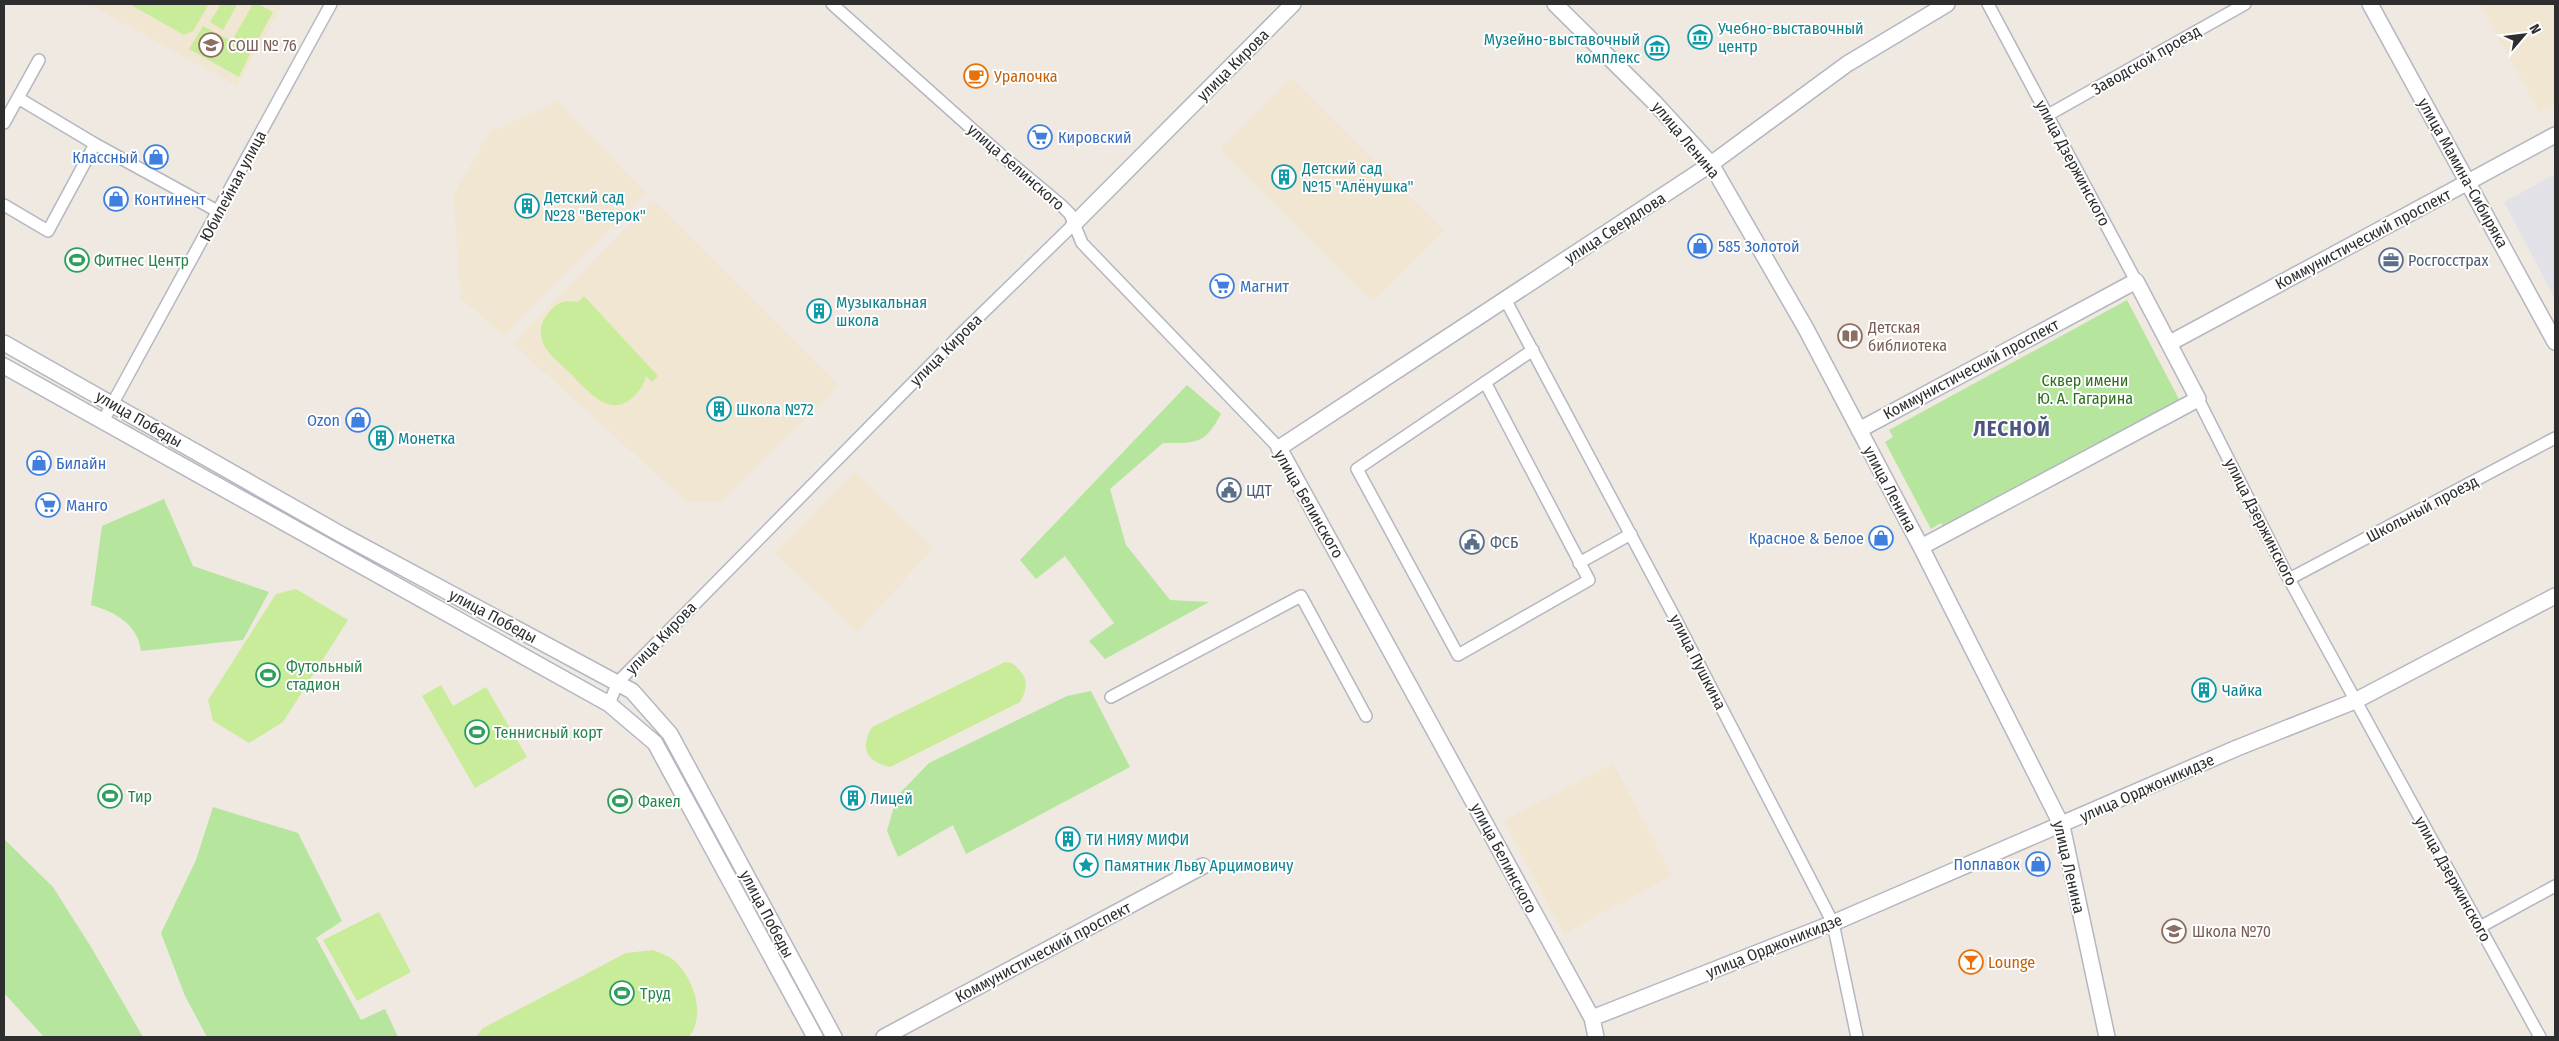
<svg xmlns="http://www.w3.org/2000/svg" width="2559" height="1041" viewBox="0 0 2559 1041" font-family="'Fira Sans Condensed',sans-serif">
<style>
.industrial{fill:#e3e1e8}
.education{fill:#f0e6d1}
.green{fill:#b6e59e}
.pitch{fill:#c9ec9a}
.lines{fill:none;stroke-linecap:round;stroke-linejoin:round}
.street-casing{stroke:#b4b7c1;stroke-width:14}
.secondary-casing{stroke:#b4b7c1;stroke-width:18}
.street{stroke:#fff;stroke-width:11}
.secondary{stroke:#fff;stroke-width:15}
.labels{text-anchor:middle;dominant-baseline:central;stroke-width:4;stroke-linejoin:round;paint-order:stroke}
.culture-label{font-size:16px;fill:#0d838f;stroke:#fff;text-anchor:start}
.education-label{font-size:16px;fill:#785e54;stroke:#fff;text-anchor:start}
.street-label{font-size:16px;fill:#2e2e2e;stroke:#fff}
.food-label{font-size:16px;fill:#c56008;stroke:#fff;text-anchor:start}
.shop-label{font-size:16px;fill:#366cbe;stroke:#fff;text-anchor:start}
.leisure-label{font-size:16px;fill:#27864d;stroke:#fff;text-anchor:start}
.service-label{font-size:16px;fill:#4e5e75;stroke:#fff;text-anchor:start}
.park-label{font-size:16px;fill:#2c6e1b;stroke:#fff}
.district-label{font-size:21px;font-weight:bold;letter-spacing:1px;fill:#4d5680;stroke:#fff}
</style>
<rect width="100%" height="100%" fill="#efe9e1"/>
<path class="industrial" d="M2555,174V299L2504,202Z"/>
<path class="education" d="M89,4H283L237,86Z
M2480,4H2555V104L2539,112Z
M1291,78L1444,231L1373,302L1220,149Z
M558,101L646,193L504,336L461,298L453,195L490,132Z
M653,200L839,386L721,502H687L513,344Z
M855,472L933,548L857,632L775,553Z
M1613,763L1672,875L1564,934L1504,821Z"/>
<path class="green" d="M2127,300L2181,403L1945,530L1941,523L1931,529L1885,442L1893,437L1889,430Z
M1187,385L1221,414C1204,445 1197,443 1163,443L1110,489L1126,545L1170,600L1209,602L1105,659L1089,641L1114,623L1065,556L1036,579L1020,560Z
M164,499L193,566L269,592L243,640L141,651C138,624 115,612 91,605L102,526Z
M1091,691L1130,767L966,854L953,825L898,857L887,831L897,796L929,763L1067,696Z
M213,807L298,833L342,921L316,938L361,1020L385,1009L398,1037H207L185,996L161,933L196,860Z
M4,839L53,887L91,947L143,1037H44L4,993Z"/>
<path class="pitch" d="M129,4H209L193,31L184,35Z
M221,4L237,5L223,30L210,22Z
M253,4H258L273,12L254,47L234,37Z
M203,26L251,52L239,77L189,49Z
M584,296L658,376L652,382L646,376C643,387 640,390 632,398C609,419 586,389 570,373C559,362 542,351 541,334C540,324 544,318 551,310C558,301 567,300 578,302Z
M296,589L348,620L283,722L249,743L213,721L208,700L276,594Z
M1005,662L1012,663C1027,675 1030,685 1020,702L890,767C867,762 859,749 872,727Z
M441,685L453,706L486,687L527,757L475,788L422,696Z
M379,912L411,972L357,1001L323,940Z
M653,950C660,953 669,956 675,961C694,980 706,1014 689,1037H476L483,1028L626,953Z"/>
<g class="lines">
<g class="street-casing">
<path id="street" d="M832,4L1000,154L1061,205L1070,214L1082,243L1279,448
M1988,4L2136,281
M18,98L95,144L219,212
M2048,115L2245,4
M4,123L39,60
M4,205L48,231L95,144
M1505,299L1674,616L1833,923L1857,1037
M1485,382L1589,580L1458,655L1357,469L1533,350
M2198,399L2289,579L2540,1037
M103,421L331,4
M1579,563L1631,534
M2289,579L2555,438
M1111,697L1301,596L1366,716
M609,704L618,682L961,334L1074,224
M2480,927L2555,886"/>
</g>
<g class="secondary-casing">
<path id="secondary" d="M1555,4L1655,103L1711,164L1805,327L1921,547L2062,826L2107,1037
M2370,4L2555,342
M1074,224L1293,4
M4,343L342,535L632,691L670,734L834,1037
M2170,343L2555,135
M4,366L609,704L655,743L815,1037
M1859,430L2136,281L2198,399L1921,547
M1592,1018L1833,923L2237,748L2355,701L2555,596
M884,1037L1203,866
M1596,1037L1592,1018L1279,448L1711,164L1847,64L1947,4"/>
</g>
<use href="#street" class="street"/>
<use href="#secondary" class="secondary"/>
</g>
<defs>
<g id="museum-ring" transform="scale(1.25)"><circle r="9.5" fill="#fff" stroke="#0f9aa8" stroke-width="1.5"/><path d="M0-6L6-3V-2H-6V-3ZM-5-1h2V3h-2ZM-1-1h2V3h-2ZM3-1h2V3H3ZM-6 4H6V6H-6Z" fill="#0f9aa8"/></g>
<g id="school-ring" transform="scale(1.25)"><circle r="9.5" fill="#fff" stroke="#8d6e63" stroke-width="1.5"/><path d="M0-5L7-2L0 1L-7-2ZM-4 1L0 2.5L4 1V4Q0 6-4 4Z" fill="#8d6e63"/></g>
<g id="cafe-ring" transform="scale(1.25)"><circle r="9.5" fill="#fff" stroke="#e8710a" stroke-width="1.5"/><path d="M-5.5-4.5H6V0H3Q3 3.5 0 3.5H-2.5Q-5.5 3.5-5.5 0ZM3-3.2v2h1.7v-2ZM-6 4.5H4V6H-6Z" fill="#e8710a"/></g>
<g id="supermarket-ring" transform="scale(1.25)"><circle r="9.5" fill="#fff" stroke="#3f7fe0" stroke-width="1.5"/><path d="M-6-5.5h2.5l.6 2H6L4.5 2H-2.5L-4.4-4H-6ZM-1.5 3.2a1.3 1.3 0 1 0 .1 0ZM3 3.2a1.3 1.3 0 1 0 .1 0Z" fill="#3f7fe0"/></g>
<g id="shop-ring" transform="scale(1.25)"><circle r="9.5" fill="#fff" stroke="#3f7fe0" stroke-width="1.5"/><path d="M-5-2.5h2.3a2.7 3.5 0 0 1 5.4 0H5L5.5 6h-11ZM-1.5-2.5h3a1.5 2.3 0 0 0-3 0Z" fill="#3f7fe0"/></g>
<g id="building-ring" transform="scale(1.25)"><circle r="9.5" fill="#fff" stroke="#0f9aa8" stroke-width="1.5"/><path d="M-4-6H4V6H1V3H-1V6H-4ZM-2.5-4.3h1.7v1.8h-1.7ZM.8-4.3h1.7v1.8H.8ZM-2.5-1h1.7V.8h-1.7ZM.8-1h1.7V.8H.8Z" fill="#0f9aa8"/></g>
<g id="stadium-ring" transform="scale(1.25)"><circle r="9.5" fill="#fff" stroke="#2e9e5b" stroke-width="1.5"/><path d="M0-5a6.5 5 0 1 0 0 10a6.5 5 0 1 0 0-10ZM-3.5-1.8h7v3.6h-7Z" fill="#2e9e5b"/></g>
<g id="office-ring" transform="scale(1.25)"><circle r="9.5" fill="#fff" stroke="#5c6f8a" stroke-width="1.5"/><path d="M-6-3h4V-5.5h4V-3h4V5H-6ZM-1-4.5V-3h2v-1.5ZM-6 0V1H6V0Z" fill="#5c6f8a"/></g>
<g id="library-ring" transform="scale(1.25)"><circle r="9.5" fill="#fff" stroke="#8d6e63" stroke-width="1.5"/><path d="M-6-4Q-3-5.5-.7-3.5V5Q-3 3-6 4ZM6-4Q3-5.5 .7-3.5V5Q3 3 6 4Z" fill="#8d6e63"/></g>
<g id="civic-ring" transform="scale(1.25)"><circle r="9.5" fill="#fff" stroke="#5c6f8a" stroke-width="1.5"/><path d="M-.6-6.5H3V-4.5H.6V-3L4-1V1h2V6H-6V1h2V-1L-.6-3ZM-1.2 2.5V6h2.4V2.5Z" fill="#5c6f8a"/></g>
<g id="sight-ring" transform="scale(1.25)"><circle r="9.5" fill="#fff" stroke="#0f9aa8" stroke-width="1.5"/><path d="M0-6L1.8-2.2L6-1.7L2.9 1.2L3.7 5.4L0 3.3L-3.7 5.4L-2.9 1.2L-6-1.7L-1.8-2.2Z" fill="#0f9aa8"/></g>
<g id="bar-ring" transform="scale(1.25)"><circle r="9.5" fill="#fff" stroke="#e8710a" stroke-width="1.5"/><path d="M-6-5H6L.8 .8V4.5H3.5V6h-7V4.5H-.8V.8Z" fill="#e8710a"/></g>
</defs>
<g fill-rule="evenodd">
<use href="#museum-ring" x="1700" y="37"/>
<use href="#school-ring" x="211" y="45"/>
<use href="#museum-ring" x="1657" y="48"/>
<use href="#cafe-ring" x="976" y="76"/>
<use href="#supermarket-ring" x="1040" y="137"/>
<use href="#shop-ring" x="156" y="157"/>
<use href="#building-ring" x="1284" y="177"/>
<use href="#shop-ring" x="116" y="199"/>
<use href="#building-ring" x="527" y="206"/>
<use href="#shop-ring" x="1700" y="246"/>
<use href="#stadium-ring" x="77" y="260"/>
<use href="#office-ring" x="2391" y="260"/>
<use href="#supermarket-ring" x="1222" y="286"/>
<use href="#building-ring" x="819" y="311"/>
<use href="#library-ring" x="1850" y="336"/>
<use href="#building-ring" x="719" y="409"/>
<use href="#shop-ring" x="358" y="420"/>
<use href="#building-ring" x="381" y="438"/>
<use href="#shop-ring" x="39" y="463"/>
<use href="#civic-ring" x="1229" y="490"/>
<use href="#supermarket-ring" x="48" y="505"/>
<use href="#shop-ring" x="1881" y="538"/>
<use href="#civic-ring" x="1472" y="542"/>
<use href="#stadium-ring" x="268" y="675"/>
<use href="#building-ring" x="2204" y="690"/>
<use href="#stadium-ring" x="477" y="732"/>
<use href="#stadium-ring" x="110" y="796"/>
<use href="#building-ring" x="853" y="798"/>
<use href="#stadium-ring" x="620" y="801"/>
<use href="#building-ring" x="1068" y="839"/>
<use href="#shop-ring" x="2038" y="864"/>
<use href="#sight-ring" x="1086" y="865"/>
<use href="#school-ring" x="2174" y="931"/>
<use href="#bar-ring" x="1971" y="962"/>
<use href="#stadium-ring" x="622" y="993"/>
</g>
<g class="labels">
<g class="culture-label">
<text x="1718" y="28">Учебно-выставочный<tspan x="1718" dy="18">центр</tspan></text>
<text x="1640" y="39" text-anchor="end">Музейно-выставочный<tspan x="1640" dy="18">комплекс</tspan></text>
<text x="1302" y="168">Детский сад<tspan x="1302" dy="18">№15 "Алёнушка"</tspan></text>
<text x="544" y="197">Детский сад<tspan x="544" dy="18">№28 "Ветерок"</tspan></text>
<text x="836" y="302">Музыкальная<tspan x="836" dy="18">школа</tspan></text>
<text x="736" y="409">Школа №72</text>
<text x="398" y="438">Монетка</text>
<text x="2222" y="690">Чайка</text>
<text x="870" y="798">Лицей</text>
<text x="1086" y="839">ТИ НИЯУ МИФИ</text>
<text x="1104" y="865">Памятник Льву Арцимовичу</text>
</g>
<g class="education-label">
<text x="228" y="45">СОШ № 76</text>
<text x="1868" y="327">Детская<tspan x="1868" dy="18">библиотека</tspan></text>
<text x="2192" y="931">Школа №70</text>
</g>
<g class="street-label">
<text transform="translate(2146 60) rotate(-30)">Заводской проезд</text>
<text transform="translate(1233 65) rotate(-45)">улица Кирова</text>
<text transform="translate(1686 140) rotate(50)">улица Ленина</text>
<text transform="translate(2073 163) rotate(62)">улица Дзержинского</text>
<text transform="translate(1016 167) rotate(41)">улица Белинского</text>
<text transform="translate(2463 173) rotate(61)">улица Мамина-Сибиряка</text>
<text transform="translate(233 186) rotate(-62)">Юбилейная улица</text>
<text transform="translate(1615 228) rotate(-33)">улица Свердлова</text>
<text transform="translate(2363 239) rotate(-28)">Коммунистический проспект</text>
<text transform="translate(946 350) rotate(-45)">улица Кирова</text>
<text transform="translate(1971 369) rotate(-28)">Коммунистический проспект</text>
<text transform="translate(139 419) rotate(30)">улица Победы</text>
<text transform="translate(1890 489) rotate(62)">улица Ленина</text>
<text transform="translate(1309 504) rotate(60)">улица Белинского</text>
<text transform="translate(2422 509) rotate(-28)">Школьный проезд</text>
<text transform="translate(2261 522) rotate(63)">улица Дзержинского</text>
<text transform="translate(493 616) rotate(28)">улица Победы</text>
<text transform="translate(661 638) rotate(-46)">улица Кирова</text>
<text transform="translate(1698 662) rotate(63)">улица Пушкина</text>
<text transform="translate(2147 788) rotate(-24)">улица Орджоникидзе</text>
<text transform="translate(1504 858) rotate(62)">улица Белинского</text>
<text transform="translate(2069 867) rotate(77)">улица Ленина</text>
<text transform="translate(2453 879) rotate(61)">улица Дзержинского</text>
<text transform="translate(767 914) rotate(62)">улица Победы</text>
<text transform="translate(1774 946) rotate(-22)">улица Орджоникидзе</text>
<text transform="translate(1043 952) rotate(-28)">Коммунистический проспект</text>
</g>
<g class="food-label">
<text x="994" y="76">Уралочка</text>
<text x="1988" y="962">Lounge</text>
</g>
<g class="shop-label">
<text x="1058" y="137">Кировский</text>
<text x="138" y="157" text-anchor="end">Классный</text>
<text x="134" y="199">Континент</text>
<text x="1718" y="246">585 Золотой</text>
<text x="1240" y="286">Магнит</text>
<text x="340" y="420" text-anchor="end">Ozon</text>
<text x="56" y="463">Билайн</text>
<text x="66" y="505">Манго</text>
<text x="1864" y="538" text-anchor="end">Красное &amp; Белое</text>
<text x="2020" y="864" text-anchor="end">Поплавок</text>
</g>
<g class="leisure-label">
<text x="94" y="260">Фитнес Центр</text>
<text x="286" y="666">Футольный<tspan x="286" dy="18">стадион</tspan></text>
<text x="494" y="732">Теннисный корт</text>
<text x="128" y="796">Тир</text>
<text x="638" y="801">Факел</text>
<text x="640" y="993">Труд</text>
</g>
<g class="service-label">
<text x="2408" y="260">Росгосстрах</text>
<text x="1246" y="490">ЦДТ</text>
<text x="1490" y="542">ФСБ</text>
</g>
<g class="park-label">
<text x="2085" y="380">Сквер имени<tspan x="2085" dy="18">Ю. А. Гагарина</tspan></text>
</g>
<g class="district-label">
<text x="2012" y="429">ЛЕСНОЙ</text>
</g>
</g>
<rect width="2559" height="1041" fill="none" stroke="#2e2e2e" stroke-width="10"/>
<g transform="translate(2524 35) rotate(62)" stroke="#ffffff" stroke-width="4" paint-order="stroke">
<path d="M0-4L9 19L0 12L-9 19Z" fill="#2e2e2e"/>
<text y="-8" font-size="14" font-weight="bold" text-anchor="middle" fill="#2e2e2e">N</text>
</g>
</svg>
